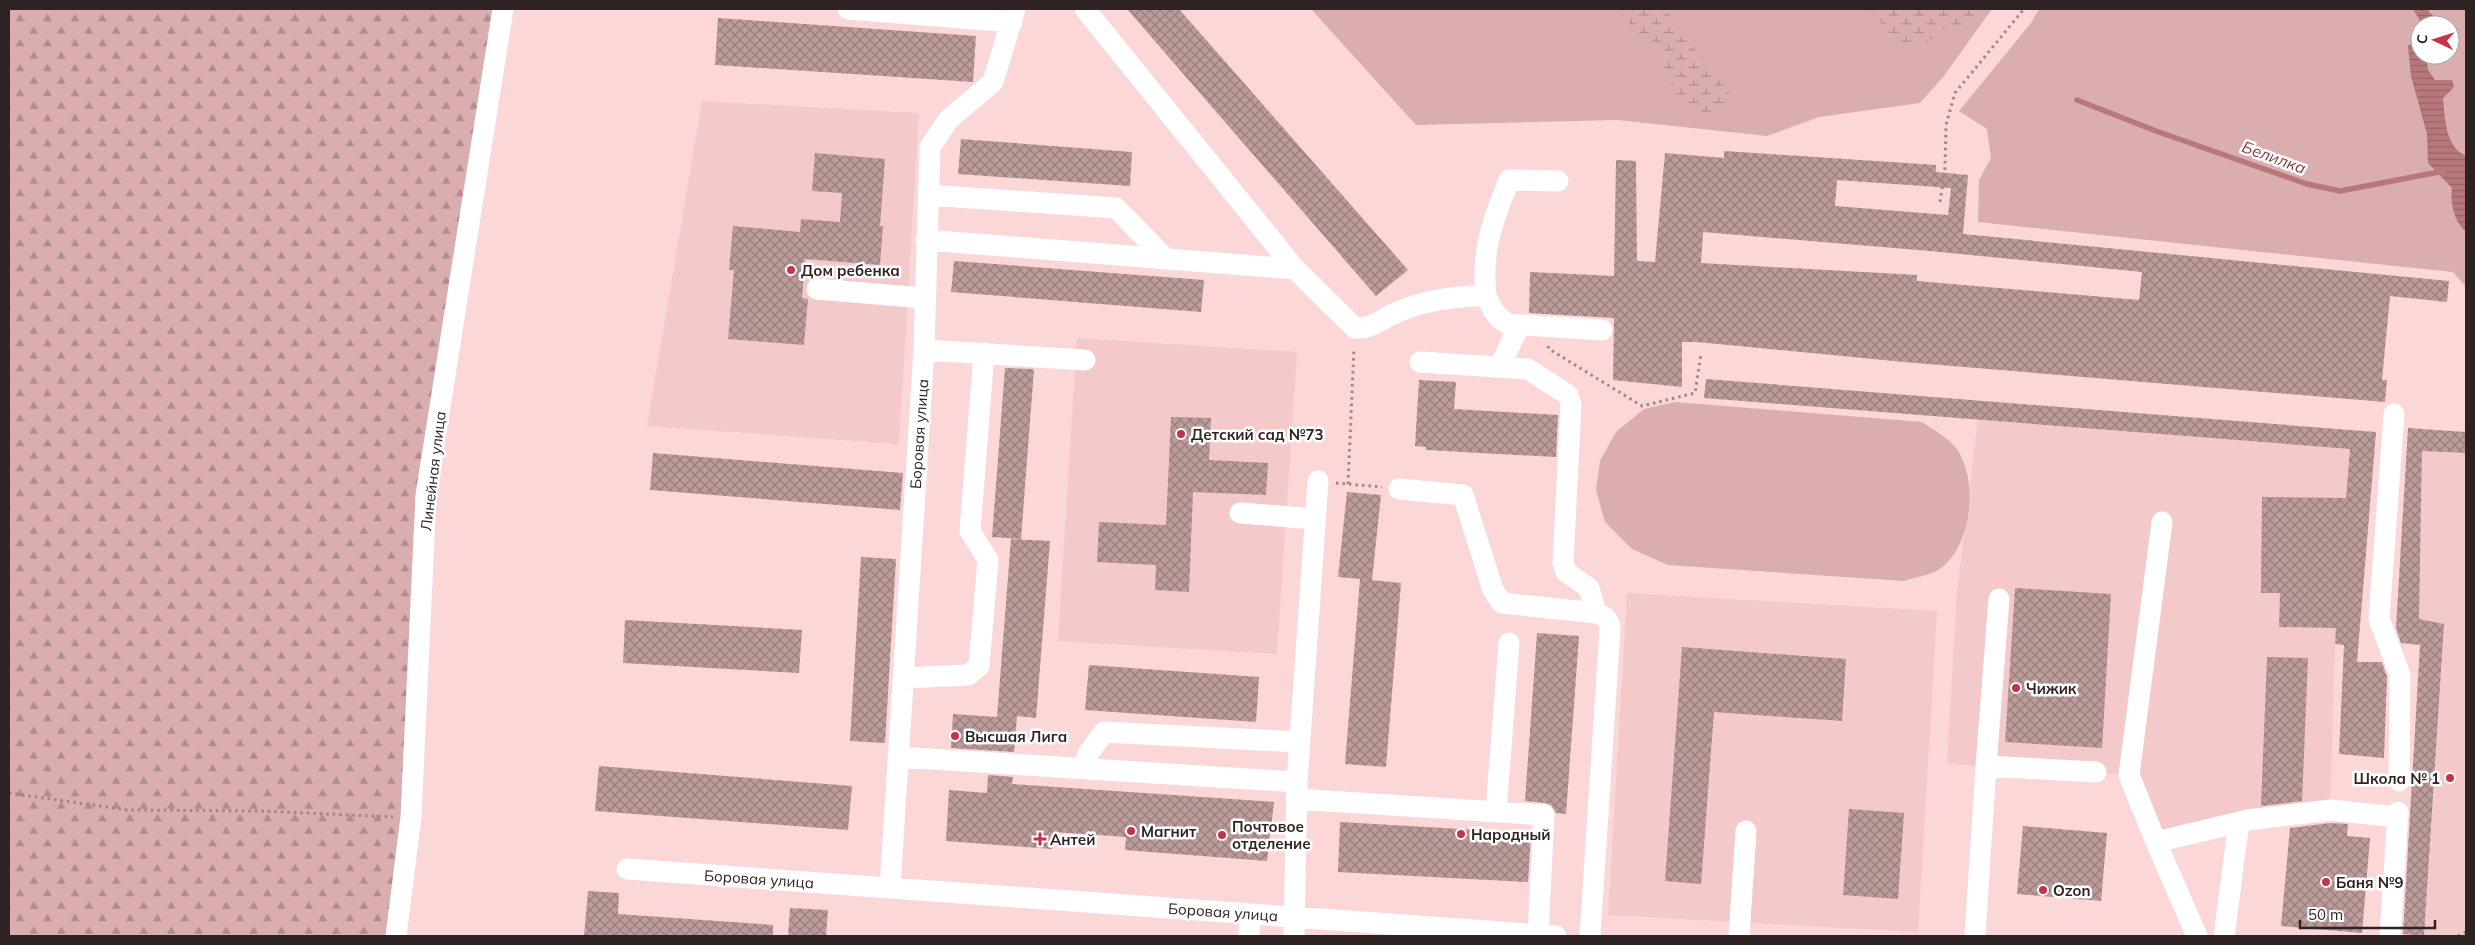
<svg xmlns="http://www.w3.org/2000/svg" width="2475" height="945" viewBox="0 0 2475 945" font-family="Mulish,sans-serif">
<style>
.built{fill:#f4c9ca}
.grass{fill:#daadae;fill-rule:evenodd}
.forest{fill:url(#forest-firs)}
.wetland{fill:url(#wetland-marsh)}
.water{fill:url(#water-rules)}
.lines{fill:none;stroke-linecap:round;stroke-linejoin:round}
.stream{stroke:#b8787b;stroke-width:5.5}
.building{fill:url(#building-cross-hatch);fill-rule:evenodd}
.path{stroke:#a08687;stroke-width:3;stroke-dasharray:2.5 4;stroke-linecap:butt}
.minor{stroke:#fff;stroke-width:21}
.poi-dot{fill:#c4334b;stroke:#fff;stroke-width:2}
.labels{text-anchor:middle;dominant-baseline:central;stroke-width:5;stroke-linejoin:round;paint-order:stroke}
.poi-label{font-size:15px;font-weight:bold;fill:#2f2222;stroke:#fff;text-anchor:start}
.street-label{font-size:15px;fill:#2f2222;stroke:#fff}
.water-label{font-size:16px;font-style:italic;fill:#893840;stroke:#fff}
</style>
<defs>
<pattern id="forest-firs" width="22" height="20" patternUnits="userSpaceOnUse" patternTransform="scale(1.25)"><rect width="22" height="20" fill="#daadae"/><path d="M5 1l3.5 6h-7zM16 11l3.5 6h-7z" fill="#b18c8d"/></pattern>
<pattern id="wetland-marsh" width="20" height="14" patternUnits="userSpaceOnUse" patternTransform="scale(1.25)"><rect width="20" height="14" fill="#daadae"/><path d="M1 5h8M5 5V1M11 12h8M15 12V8" fill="none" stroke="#b18c8d"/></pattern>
<pattern id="water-rules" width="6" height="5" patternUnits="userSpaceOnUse" patternTransform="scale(1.25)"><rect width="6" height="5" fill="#b8787b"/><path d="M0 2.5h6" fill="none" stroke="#966264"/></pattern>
<pattern id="building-cross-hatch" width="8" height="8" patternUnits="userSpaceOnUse" patternTransform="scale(1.25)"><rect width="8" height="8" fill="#bc9b9b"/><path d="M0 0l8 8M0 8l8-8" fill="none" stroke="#997e7e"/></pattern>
</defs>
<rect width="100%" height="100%" fill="#fbd7d8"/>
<path class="built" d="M702,101L919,113L899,444L647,426Z
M1077,338L1297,352L1277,654L1058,641Z
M1978,420L2350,449L2335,644L2330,810L2156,842L2129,775L1947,764L1957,592Z
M2422,451L2466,453V936H2424L2444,625L2419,619Z
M1627,593L1937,611L1918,932L1608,915Z"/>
<path class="grass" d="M1311,9H1992L1943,77L1920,103L1819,117L1767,136L1618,120L1416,125Z
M2039,9H2466V287L2453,272L1978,222L1979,180L1991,158L1987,129L1959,111L2031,23ZM2420,25H2450V55H2420Z
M1675,402L1922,422C1933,430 1949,438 1956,448C1979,479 1972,545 1941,568C1932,575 1915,577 1904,581L1668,565L1632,549L1605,522L1596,490L1600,461L1616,432L1644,409Z"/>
<path class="forest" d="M9,9H503L426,495L396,936H9Z"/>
<path class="wetland" d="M1619,9H1665C1687,36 1705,66 1729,91L1724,115L1699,114L1676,97L1660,57L1635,33Z
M1867,9H1976V22L1947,27L1927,42L1896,44L1878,19Z"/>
<path class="water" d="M2412,9H2427L2441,25H2420V55H2426L2428,70L2435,80H2452L2454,87L2443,98C2445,118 2445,147 2466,156V231C2454,222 2450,203 2452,188L2428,163L2427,134L2411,76L2408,46C2421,36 2425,22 2412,9Z"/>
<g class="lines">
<path class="stream" d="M2077,100L2156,131L2307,184L2340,191L2444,171"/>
</g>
<path class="building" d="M1127,9H1179L1408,270L1376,296Z
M718,18L976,36L973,82L715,65Z
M961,139L1132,152L1130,186L958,174Z
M1724,151L1936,165V172L1968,175L1963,234L2449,281L2447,302L2390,296L2382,380H2387L2385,402L1904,362L1697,342H1682V387L1613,380L1614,318L1529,313L1530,272L1614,276L1616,160L1636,161L1637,261L1655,262L1665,153L1724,158ZM1837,180L1951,188L1948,215L1835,206ZM1703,232L1930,251L2142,272L2139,300L1917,281V275L1701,263Z
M815,153L885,159L880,226H883L880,265L805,259L802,298L808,299L804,345L728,339L734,270H729L733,226L800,232L801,219L840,222L842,193L812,191Z
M954,261L1204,280L1201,312L951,292Z
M1005,368L1034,369L1021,539L992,537Z
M1706,379L2376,432L2357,662H2382L2387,677L2384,758L2339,754L2344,645L2335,644L2336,628L2279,627L2280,593H2261L2262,497L2346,498L2350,449L1704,398Z
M1419,380L1456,382L1454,409L1558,415L1556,457L1426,450V447L1415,446Z
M1171,417L1211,418L1209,460L1268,463L1266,495L1193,492L1189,592L1155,590L1156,565L1097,562L1099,522L1166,525Z
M2408,428L2466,432V453L2422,451L2419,619L2444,624L2424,936L2403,934L2420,645L2401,643L2396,628Z
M653,453L903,473L900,510L650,490Z
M1347,492L1381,495L1372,580L1338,577Z
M1011,539L1050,541L1036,718L1017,716L1014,752L951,748L953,714L997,717Z
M861,557L896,559L885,743L850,741Z
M1360,579L1401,583L1386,767L1345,764Z
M2015,588L2111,594L2102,748L2005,742Z
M625,620L802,630L799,673L623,663Z
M1537,633L1579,636L1566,814L1556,813L1551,805L1545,803L1525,801Z
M1682,647L1846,659L1842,721L1714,712L1701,884L1665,881Z
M2267,657L2308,658L2302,801L2261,806Z
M1089,665L1259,677L1256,722L1085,710Z
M599,766L852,786L848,830L595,811Z
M988,775L1013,777L1012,784L1274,802L1267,861L1125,850L1126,837L1053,832L1052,849L946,841L949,790L987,793Z
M1849,809L1904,813L1898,899L1843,895Z
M1340,822L1531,833L1528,882L1338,872Z
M2330,823L2348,824L2347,836L2370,838L2362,933L2281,926L2290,828Z
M2023,826L2107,833L2101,901L2017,894Z
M588,891L619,893L618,914L773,925V936H584Z
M790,908L828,910L826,936H788Z"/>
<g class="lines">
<path class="path" d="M1940,202L1945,168L1946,125L1955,93L2024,9
M1548,346L1549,349L1642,406L1695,393L1701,354
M1336,483L1382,487
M1348,484L1354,348
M9,793L128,810L261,811L393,817
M2458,936L2466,932"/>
<path class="minor" d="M848,9L1012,22
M1085,9L1295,269L1355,328C1368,330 1380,321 1391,315C1421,300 1453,297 1486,295C1491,307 1495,317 1508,324L1602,330
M928,195L1116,208L1165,258
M926,240L1295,269
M817,289L924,298
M1486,295C1481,250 1493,220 1509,180L1558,181
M924,350L1085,360
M1420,362L1528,369L1568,395L1571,404L1563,563L1566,572L1589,588L1596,613
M1500,366L1519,326
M2394,414L2379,619L2400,675L2399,781
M1399,489L1463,495L1493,590L1502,603L1596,613C1605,616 1609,619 1610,629L1590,936
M1240,513L1315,519
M2162,522L2129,775L2156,842L2197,936
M903,678L968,675L979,666L988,560L970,531L984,353
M898,757L1297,782L1294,936
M1986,766L1999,599
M1083,768L1088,754L1104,732L1299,742
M1297,782L1318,481
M1296,799L1544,815L1538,935
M1496,812L1509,643
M2156,842L2248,820L2330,810L2397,817
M627,869L1556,936
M890,888L924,350L930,147L949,119L993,82L1015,9
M396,936L411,817L426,495L503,9
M1249,936L1250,914
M1739,936L1746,831
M1975,936L1986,766L2096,772
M2224,936L2239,822
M2390,936L2398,812"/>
</g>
<g class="poi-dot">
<circle cx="791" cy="270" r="5"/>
<circle cx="1181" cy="434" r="5"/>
<circle cx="2016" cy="688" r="5"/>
<circle cx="955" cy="736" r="5"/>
<circle cx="2450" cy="778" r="5"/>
<circle cx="1131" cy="831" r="5"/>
<circle cx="1461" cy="834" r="5"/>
<circle cx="1222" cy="835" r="5"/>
<path d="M1037.5 831.5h5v5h5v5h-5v5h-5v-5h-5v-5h5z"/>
<circle cx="2326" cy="882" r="5"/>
<circle cx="2043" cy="890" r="5"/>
</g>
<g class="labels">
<g class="poi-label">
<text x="801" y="270">Дом ребенка</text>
<text x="1191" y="434">Детский сад №73</text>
<text x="2026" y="688">Чижик</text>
<text x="965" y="736">Высшая Лига</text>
<text x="2440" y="778" text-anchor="end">Школа № 1</text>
<text x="1232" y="826">Почтовое<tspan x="1232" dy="17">отделение</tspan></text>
<text x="1141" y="831">Магнит</text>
<text x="1471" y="834">Народный</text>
<text x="1050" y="839">Антей</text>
<text x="2336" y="882">Баня №9</text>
<text x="2053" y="890">Ozon</text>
</g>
<g class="street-label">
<text transform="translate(919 434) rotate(-86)">Боровая улица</text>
<text transform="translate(433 471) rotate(-83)">Линейная улица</text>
<text transform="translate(759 879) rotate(4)">Боровая улица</text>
<text transform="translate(1223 912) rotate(4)">Боровая улица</text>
</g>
<g class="water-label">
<text transform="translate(2274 157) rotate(20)">Белилка</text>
</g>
</g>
<rect width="2475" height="945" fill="none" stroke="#2f2222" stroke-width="20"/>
<g transform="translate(2435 40) rotate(274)"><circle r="24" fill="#ffffff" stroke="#aca7a7"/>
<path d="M0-4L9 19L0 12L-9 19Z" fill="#c4334b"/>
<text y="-8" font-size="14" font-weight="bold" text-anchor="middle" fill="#2f2222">С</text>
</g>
<path d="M2300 920v8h135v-8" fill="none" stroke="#2f2222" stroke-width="2.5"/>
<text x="2308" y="920" font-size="15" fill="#2f2222" stroke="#ffffff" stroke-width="4" paint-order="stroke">50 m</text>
</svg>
